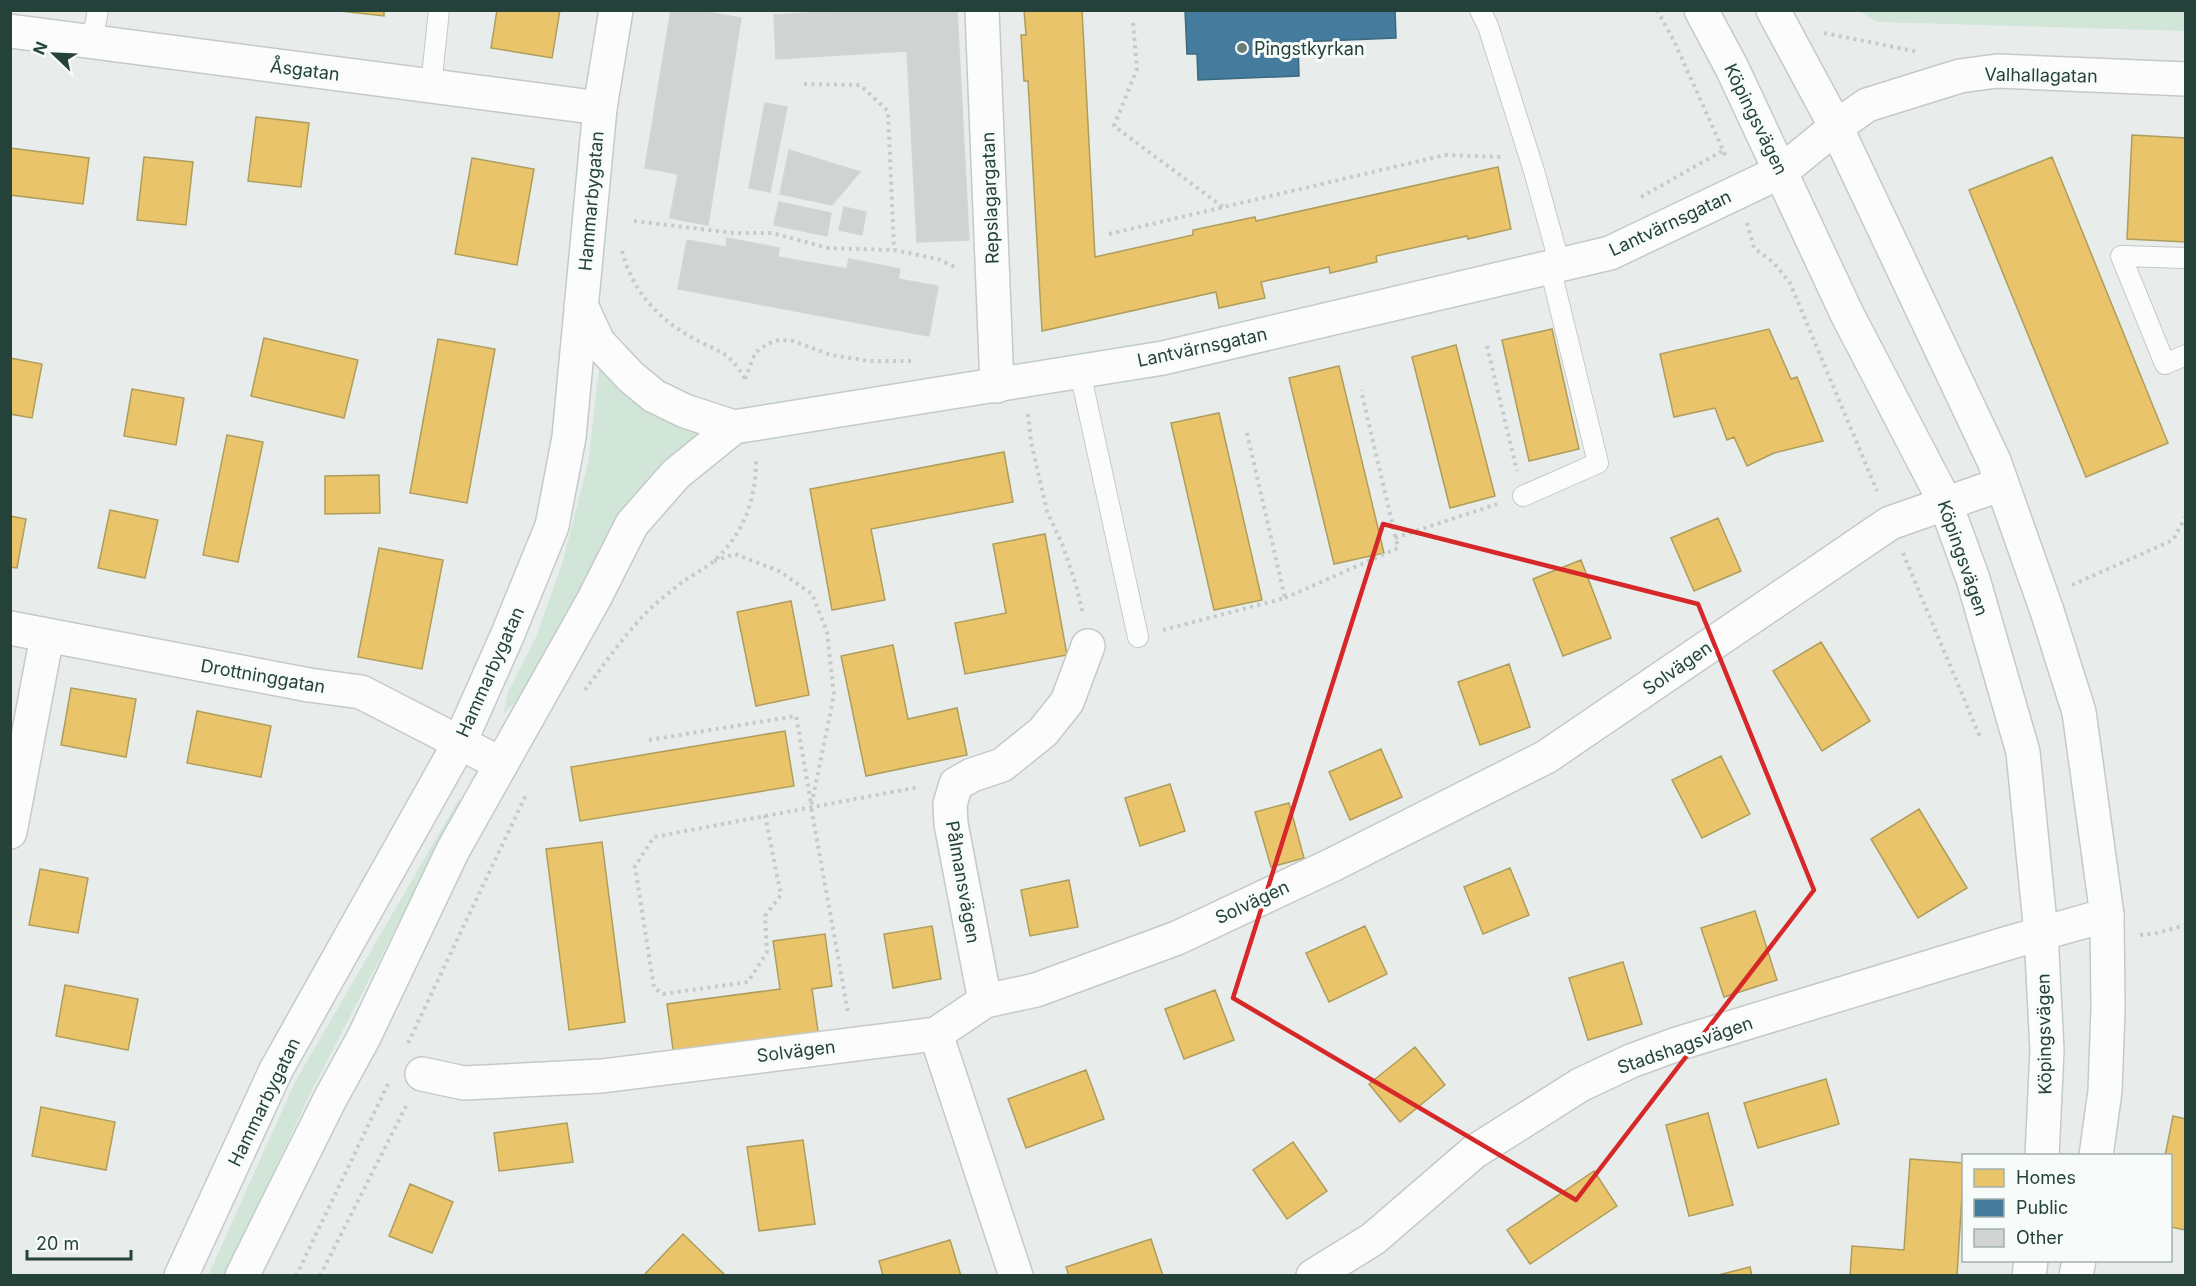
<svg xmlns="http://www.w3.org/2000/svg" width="2196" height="1286" viewBox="0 0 2196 1286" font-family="Inter,sans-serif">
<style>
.green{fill:#d1e6d8}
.homes{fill:#e9c46a;stroke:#ae9d5c;stroke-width:1.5}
.public{fill:#457b9d;stroke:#3b6a7f;stroke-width:1.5}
.building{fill:#cfd4d2;stroke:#d1d6d4;stroke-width:1.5}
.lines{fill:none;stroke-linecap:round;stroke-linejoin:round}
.service-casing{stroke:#c5cac8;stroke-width:22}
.minor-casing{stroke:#c5cac8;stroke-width:36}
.secondary-casing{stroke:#c3cbc8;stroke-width:36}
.path{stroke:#c3ccca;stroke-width:4;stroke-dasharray:3 4.5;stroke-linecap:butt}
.service{stroke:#fcfcfc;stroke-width:20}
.minor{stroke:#fcfcfc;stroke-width:33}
.secondary{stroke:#fcfcfc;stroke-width:33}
.marked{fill:none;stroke:#d62828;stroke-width:4.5;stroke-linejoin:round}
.poi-dot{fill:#697e78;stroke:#f7fbf9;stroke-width:2}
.labels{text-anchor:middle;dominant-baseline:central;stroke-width:6;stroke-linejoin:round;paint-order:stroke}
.poi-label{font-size:18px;fill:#24423a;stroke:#f7fbf9;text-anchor:start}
.street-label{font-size:18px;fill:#24423a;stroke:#f7fbf9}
</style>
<rect width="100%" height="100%" fill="#e8edeb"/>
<path class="green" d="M1859,11H2185V31L1877,22Z
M599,369L649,412L706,438L676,455L642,486L611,526L531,685L503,715L508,692L536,637L562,564L588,463Z
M459,799L461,802L310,1094L226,1275L208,1276L295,1082Z"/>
<path class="homes" d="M331,10H384V16Z
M497,10H560L552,58L491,48Z
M1024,10H1082L1095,257L1193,235V230L1255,217L1256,221L1498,167L1511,229L1468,239L1467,236L1376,256L1377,262L1330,273L1329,267L1261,282L1265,298L1219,308L1216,292L1042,331L1028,81H1024L1021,35H1026Z
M256,117L309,123L301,187L248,181Z
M2132,135L2186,138V242L2127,239Z
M10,148L89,158L83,204L10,195Z
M144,157L193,162L186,225L137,220Z
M2052,157L2168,443L2086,477L1969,190Z
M472,158L534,169L517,265L455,254Z
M1552,329L1579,449L1529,461L1502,340Z
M1769,329L1791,379L1797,377L1823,441L1774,453L1747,466L1734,437L1727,440L1715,408L1674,417L1660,354Z
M264,338L358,360L344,418L251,396Z
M438,339L495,349L467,503L410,493Z
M1456,345L1495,496L1450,508L1412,357Z
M10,358L42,364L32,418L10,414Z
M1339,366L1384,553L1334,564L1289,378Z
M132,389L184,398L176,445L124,436Z
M1219,413L1262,600L1214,610L1171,423Z
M227,435L263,442L238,562L203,555Z
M1004,452L1013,502L871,529L885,600L832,610L810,489Z
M379,475L380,513L325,514V476Z
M110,510L158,520L145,578L98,568Z
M10,516L26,519L17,568L10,567Z
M1718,518L1741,571L1694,591L1671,538Z
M1045,534L1067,655L965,674L955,623L1006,613L993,544Z
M379,548L443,560L422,669L358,657Z
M1581,560L1611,638L1563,656L1533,579Z
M791,601L809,695L756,706L737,612Z
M1821,642L1870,721L1822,751L1773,671Z
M893,645L908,719L957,708L967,755L866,776L841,656Z
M1509,664L1530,727L1480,745L1458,682Z
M71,688L136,699L126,757L61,745Z
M197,711L271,726L261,777L187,763Z
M785,731L794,786L580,821L571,767Z
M1381,749L1402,797L1350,820L1329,772Z
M1721,756L1750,814L1702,838L1672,780Z
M1170,784L1185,831L1140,846L1125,798Z
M1289,803L1304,858L1271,867L1255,812Z
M1919,809L1967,888L1918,918L1871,839Z
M602,842L625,1022L569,1030L546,849Z
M1510,868L1529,915L1483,934L1464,887Z
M40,869L88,878L78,933L29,925Z
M1069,880L1078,927L1030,936L1021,890Z
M1755,911L1777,980L1724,997L1701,928Z
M932,926L941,979L893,988L884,934Z
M1365,926L1387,974L1329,1002L1306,953Z
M825,934L832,986L812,989L819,1038L674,1057L667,1004L780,989L773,941Z
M1623,962L1642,1024L1588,1040L1569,978Z
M65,985L138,999L128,1050L56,1036Z
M1215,990L1234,1040L1184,1059L1165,1009Z
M1415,1047L1445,1085L1400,1122L1369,1084Z
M1086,1070L1104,1119L1026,1148L1008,1099Z
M1826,1079L1839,1124L1758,1148L1744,1103Z
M41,1107L115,1122L106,1170L32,1156Z
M1708,1113L1733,1205L1689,1216L1666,1125Z
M2173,1116L2186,1119V1230L2170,1227V1156H2165Z
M567,1123L573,1162L499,1171L494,1133Z
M803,1140L815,1224L759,1231L747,1147Z
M1293,1142L1327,1191L1287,1219L1253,1170Z
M1910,1159L1964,1163L1957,1276H1850L1852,1246L1904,1250Z
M1594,1171L1617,1206L1530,1264L1507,1230Z
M410,1184L453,1202L432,1253L389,1236Z
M683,1234L726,1276H643Z
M1151,1239L1163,1276H1069L1066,1267Z
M950,1240L961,1276H883L879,1261Z
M1750,1267L1752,1276H1714Z"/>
<path class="public" d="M1185,10H1395L1396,38L1298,42L1299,76L1198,80L1197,54H1187Z"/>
<path class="building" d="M671,10H696L741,18L708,225L670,218L678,174L645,168Z
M860,10H957L969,240L917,242L907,51L776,59L774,15Z
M765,103L787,107L770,192L749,188Z
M789,150L860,172L832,205L780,194Z
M779,202L831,213L827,236L774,225Z
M844,207L866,212L862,235L839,230Z
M727,238L779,248L778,257L847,269L849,259L900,269L898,279L938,286L929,336L678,289L687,240L726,247Z"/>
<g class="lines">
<g class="service-casing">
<path id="service" d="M1480,10L1488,26L1534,171L1560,265
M92,42L98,10
M431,86L439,10
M2186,258L2121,256L2165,364L2186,355
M1080,372L1138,637
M1523,496L1598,463L1550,267"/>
</g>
<g class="minor-casing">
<path id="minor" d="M982,10L997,386
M10,31L600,108
M1836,127L1867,105L1960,76L1997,71L2186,79
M10,628L309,685L361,692L501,764
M10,832L47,636
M985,1001L951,824L950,804L956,784L972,775L1002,765L1043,732L1067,702L1088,646
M936,1034L1016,1276
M422,1074L464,1083L602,1076L936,1034L985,1001L1036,990L1177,938L1332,865L1546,757L1890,523L2002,484
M1313,1276L1373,1239L1474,1152L1580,1085L1631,1061L1677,1044L2008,943L2107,915"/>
</g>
<g class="secondary-casing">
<path id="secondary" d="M1701,10L1732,68L1847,314L1945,502L1973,579L2023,752L2041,933L2047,1050L2042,1156
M1773,10L1836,127L1994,461L2047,611L2079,712L2107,915L2108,1009L2105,1091L2096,1156
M581,305L598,342L631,377L654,396L685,411L734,427L1163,358L1610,253L1782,171L1836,127
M181,1276L276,1070L460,742L507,636L552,526L569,437L600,108L616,10
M242,1276L330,1099L364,1037L453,850L594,599L632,524L676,474L734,427
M2029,1276L2031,1260
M2076,1276L2079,1260"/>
</g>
<path class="path" d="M1657,10L1674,41L1727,159
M1133,23L1137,69L1114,126L1223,207
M1824,33L1919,52
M804,84L860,85L888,111L894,250
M1641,197L1724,150
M634,221L734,233H772L828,248L894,250L938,259L957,268
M1747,223L1754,248L1774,263L1790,283L1877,491
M1109,234L1445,155L1502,157
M622,251C632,290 656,317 691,337C717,352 729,350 745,379
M1487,346L1517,471
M745,379L755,353L767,344L779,340L793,341L831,355L870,361H912
M1028,414L1031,442L1047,511L1063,546L1076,585L1083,614
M1395,538L1497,504
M1903,553L1980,737
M714,561L735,554L779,571L812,594L827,632L834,695L811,807L848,1012
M2072,585L2173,540L2186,516
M1285,598L1398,548L1361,390
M1163,630L1285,598L1246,429
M585,690C606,662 627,631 652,607C661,599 671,591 681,583C692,575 705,569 715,560C744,533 756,499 756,461
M649,740L796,716L811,803
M765,815L781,895L765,916L767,952L748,982L663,994L654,988L635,866L654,837L919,787
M2140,935L2157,933L2186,925
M408,1043L526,795
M296,1276L389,1082
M320,1276L407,1104"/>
<use href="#service" class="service"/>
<use href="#minor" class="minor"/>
<use href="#secondary" class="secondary"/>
</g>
<path class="marked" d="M1383,524L1698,604L1814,890L1576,1200L1233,998Z"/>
<circle class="poi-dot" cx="1242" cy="48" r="6"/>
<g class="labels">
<g class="poi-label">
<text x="1254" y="48">Pingstkyrkan</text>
</g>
<g class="street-label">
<text transform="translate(305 70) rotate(7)">Åsgatan</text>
<text transform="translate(2041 75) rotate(1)">Valhallagatan</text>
<text transform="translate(1756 119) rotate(64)">Köpingsvägen</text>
<text transform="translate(990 198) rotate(-92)">Repslagargatan</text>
<text transform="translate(591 201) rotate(-85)">Hammarbygatan</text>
<text transform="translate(1670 223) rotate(-25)">Lantvärnsgatan</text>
<text transform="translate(1202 347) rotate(-12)">Lantvärnsgatan</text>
<text transform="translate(1963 558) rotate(71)">Köpingsvägen</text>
<text transform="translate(1677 668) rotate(-35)">Solvägen</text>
<text transform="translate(490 672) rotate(-66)">Hammarbygatan</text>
<text transform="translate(263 676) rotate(10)">Drottninggatan</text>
<text transform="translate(963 882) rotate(80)">Pålmansvägen</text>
<text transform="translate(1252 902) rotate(-25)">Solvägen</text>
<text transform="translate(2044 1034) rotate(-91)">Köpingsvägen</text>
<text transform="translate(1685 1045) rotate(-19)">Stadshagsvägen</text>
<text transform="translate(796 1051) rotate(-7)">Solvägen</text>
<text transform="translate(264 1102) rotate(-64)">Hammarbygatan</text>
</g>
</g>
<rect width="2196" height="1286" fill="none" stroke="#24423a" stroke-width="24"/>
<rect x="1962" y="1154" width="210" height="108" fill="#f7fbf9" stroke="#a3b1ad" stroke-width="1.5"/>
<rect x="1974" y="1169" width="30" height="18" fill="#e9c46a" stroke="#a3b1ad" stroke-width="1.5"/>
<text x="2016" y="1184" font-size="18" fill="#24423a">Homes</text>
<rect x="1974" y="1199" width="30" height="18" fill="#457b9d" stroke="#a3b1ad" stroke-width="1.5"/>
<text x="2016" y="1214" font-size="18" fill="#24423a">Public</text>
<rect x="1974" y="1229" width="30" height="18" fill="#cfd4d2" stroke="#a3b1ad" stroke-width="1.5"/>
<text x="2016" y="1244" font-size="18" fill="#24423a">Other</text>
<g transform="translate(54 54) rotate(293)" stroke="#f7fbf9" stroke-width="4.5" paint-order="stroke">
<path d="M0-4.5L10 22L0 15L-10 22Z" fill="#24423a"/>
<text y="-9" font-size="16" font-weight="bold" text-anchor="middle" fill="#24423a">N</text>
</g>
<path d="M27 1250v9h104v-9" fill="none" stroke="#24423a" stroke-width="3"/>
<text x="36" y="1250" font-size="18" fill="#24423a" stroke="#f7fbf9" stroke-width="4.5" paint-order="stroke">20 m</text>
</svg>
